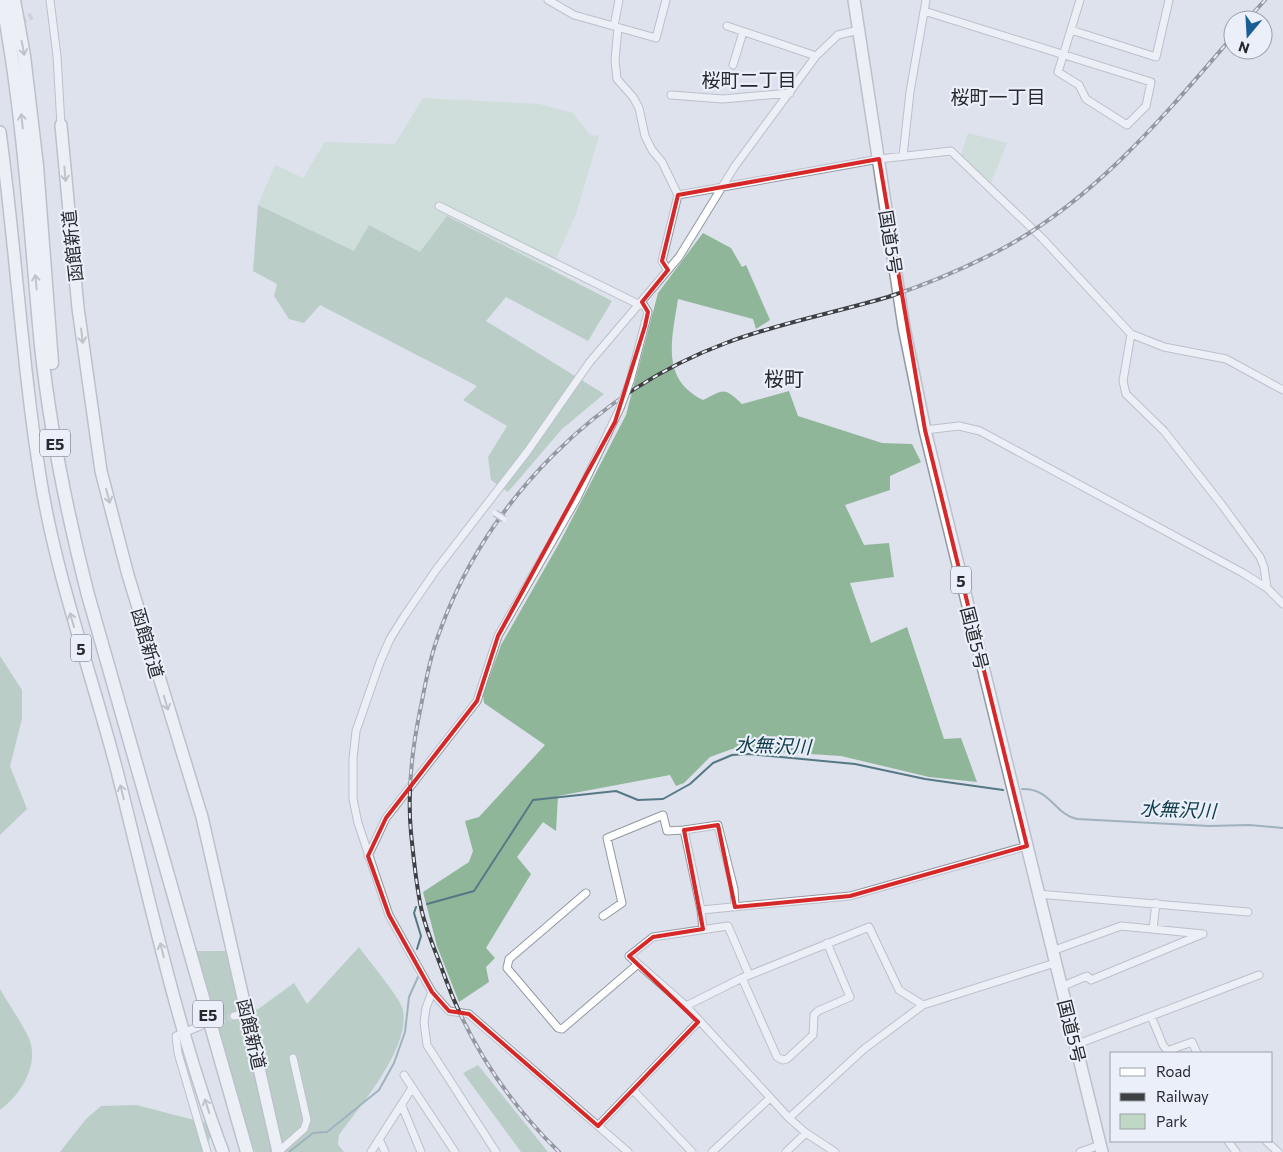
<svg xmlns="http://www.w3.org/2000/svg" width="1283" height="1152" viewBox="0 0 1283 1152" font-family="Commissioner,'Noto Sans JP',sans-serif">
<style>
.green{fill:#bfd8c5}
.forest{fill:#90b69a}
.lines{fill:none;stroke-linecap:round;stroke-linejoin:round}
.stream{stroke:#557884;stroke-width:2}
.minor-tunnel{stroke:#b9bdc6;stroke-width:7;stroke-dasharray:7 3.5;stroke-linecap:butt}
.minor-casing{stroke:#9398a1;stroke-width:9}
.trunk-casing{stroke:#9398a1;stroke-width:14}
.motorway-casing{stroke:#9398a1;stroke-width:15}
.minor{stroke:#fff;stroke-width:7}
.trunk{stroke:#fff;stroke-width:11}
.motorway{stroke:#fff;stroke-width:12}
.rail-casing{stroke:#3d3f43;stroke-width:4}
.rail{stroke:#eaeff9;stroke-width:2;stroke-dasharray:5.5;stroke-linecap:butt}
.pedestrian-bridge-casing{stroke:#9398a1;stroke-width:8;stroke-linecap:butt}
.minor-bridge-casing{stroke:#9398a1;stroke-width:9;stroke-linecap:butt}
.pedestrian-bridge{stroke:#fff;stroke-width:5}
.minor-bridge{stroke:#fff;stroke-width:7}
.oneway{stroke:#9e9fa0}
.marked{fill:none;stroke:#d62828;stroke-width:4;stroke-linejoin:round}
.labels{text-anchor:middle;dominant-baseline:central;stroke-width:4.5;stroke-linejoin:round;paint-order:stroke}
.shield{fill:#eaeff9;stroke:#62646a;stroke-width:1}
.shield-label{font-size:16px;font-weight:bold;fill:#27292c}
.street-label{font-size:18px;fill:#27292c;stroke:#eaeff9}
.neighbourhood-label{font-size:19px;fill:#27292c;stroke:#eaeff9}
.water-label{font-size:19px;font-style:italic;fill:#0f3c49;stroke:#eaeff9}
.quarter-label{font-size:20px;fill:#27292c;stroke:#eaeff9}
</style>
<rect width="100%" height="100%" fill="#dde2ec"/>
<path class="green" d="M423,98L539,104L573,113L590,135L599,136L576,214L551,270L447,216L420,252L369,225L354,252L258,205L275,165L303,178L325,142L395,144Z
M968,133L1007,143L991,183L961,155Z"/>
<path class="forest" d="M258,205L354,251L369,225L420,252L447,216L612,301L588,341L506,297L486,321L604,394L562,429L508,492L491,480L488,457L507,426L463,400L477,386L320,305L304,323L289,319L274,296L277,284L253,271Z
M703,233L731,248L742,267L746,265L770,320L756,329L753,319L678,299C672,339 660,379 703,400C725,389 724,387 742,404L789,391L798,416L882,443L912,444L921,462L890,476V490L845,505L864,545L889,543L894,577L850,583L871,643L907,627L944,739L961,738L977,782L929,777L841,756L732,749L710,757L684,783L676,786L670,775L558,796L556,831L543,822L517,857L531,874L486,948L495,958L486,967L489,982L459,1002L437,946L423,892L469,862L473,851L465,821L479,817L545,745L484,703L483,695L501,645L561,540L626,415L658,293Z
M0,656L22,690V719L10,766L27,809L0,835Z
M359,947C368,960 397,994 402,1007C414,1043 360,1107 339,1135L338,1145L344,1152H255L217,1056L189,951H226L257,1010L294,983L307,1004Z
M0,989C9,1005 20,1020 28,1036C41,1063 21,1095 0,1110Z
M478,1065L548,1152H521L463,1073Z
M136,1105L214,1125L205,1152H60L86,1119L101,1106Z"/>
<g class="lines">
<path class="stream" d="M1022,789C1051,788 1054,814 1077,819L1209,826L1249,825L1283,828
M427,904L474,891L533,800L616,791L638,800L663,799L690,784L713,763L732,755L749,754L855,764L925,779L1003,790
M416,907L414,913L421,936L417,949
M289,1152L313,1133L327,1132L379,1090L394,1063L405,1032L409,997L418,977"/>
<path class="minor-tunnel" d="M0,30L32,16
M208,1024L234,1016"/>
<g class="minor-casing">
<path id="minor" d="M50,0L57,56L61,125
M548,0L574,15L656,38L666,0
M924,11L1151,82L1146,106L1127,125L1086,99L1079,85L1058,72L1080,0
M614,26L619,0
M727,26L816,56
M618,28L615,60L617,79L633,97L639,108L645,136L652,150L662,162L678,195L662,261L668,270
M1071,30L1156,57L1169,0
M733,65L743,32
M671,95L723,99L790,93
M903,156L910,92L926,0
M678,195L879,159L951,151L1042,238L1131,334L1164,347L1226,359L1283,390
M439,206L640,305
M1131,334L1123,381L1126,394L1164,431L1222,505L1260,557L1264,567L1267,588L1283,604
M630,381L648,312L642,302
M925,430L959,426L980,431L1243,573L1267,588
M368,856L386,818L477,701L498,636L577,498L620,408
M586,893L509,959L507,968L558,1028L562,1029L638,964
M1038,894L1248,912
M701,910L850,896L1027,846
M603,916L622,903L607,838L663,815L667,831L684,830
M703,929L701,910L684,830L718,825L734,889L735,907
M1153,929L1156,903
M1052,951L1121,926L1203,934
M749,975L728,926L653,937L629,956L686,1006L789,1118L806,1133L835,1152
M742,978L777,1057L783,1060L787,1059L813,1035L814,1015L818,1011L850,997L827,943
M1061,987L1087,976L1091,980L1200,935
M432,992L426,1008L424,1022L427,1045L496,1152
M686,1006L742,978L869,927L899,990L923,1005
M234,1016L247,1014
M1151,1016L1163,1045L1169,1053
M200,1026L176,1036L178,1053L207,1152
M1075,1045L1259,975
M1167,1051L1192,1042L1197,1053
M404,1075L455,1152
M633,1090L692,1152
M402,1106L421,1152
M789,1118L864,1049L923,1005L1055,963
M598,1126L698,1022
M379,1139L385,1152
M1228,1141L1236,1152
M1266,1141L1278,1152
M278,1152L304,1129L307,1120L293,1058
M371,1152L412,1088
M628,1152L469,1014L449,1011L432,992L389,915L358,823L353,799V759L356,731L380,662L390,639L405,615L436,570L527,452L589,363L679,257L735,166L816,56L838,35L859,30
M712,1152L770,1098
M786,1152L806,1133
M1080,1152L1100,1145"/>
</g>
<g class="trunk-casing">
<path id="trunk" d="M854,0L904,327L925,430L1102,1152
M61,125L78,308L101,471L128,575L202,817L278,1152
M0,132C16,248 22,366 41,482C57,579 91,672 116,767C149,896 176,1027 223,1152"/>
</g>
<g class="motorway-casing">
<path id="motorway" d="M2,0C24,115 30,230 41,346C50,430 67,513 88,595L247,1152
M14,0L24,56L37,166L52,363"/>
</g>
<use href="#minor" class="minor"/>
<use href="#trunk" class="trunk"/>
<use href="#motorway" class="motorway"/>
<g class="rail-casing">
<path id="rail" d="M1247,20L1265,0
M559,1152C507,1101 467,1040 443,972C436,952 427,933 422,912C416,886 414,860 411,833C407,790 412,748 421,706C426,680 431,653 441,628C489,499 597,391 726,343C779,323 834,313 888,297C925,285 963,269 998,251C1094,201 1164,116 1233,36"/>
</g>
<use href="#rail" class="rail"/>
<g class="pedestrian-bridge-casing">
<path id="pedestrian-bridge" d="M495,513L504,519"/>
</g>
<g class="minor-bridge-casing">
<path id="minor-bridge" d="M620,408L630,381"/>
</g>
<use href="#pedestrian-bridge" class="pedestrian-bridge"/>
<use href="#minor-bridge" class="minor-bridge"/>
</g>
<defs><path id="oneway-shaft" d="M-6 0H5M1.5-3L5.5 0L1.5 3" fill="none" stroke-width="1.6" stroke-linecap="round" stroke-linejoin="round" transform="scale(1.25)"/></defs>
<g class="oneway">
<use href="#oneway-shaft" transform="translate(23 48) rotate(79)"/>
<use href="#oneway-shaft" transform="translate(22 121) rotate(-96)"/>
<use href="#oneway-shaft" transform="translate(65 174) rotate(85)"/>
<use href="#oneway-shaft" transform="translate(36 282) rotate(-95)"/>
<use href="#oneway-shaft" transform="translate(82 336) rotate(83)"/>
<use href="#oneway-shaft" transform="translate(108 496) rotate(75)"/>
<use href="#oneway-shaft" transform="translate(72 620) rotate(-106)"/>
<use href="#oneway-shaft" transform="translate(166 703) rotate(73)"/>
<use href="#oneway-shaft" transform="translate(122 792) rotate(-104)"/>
<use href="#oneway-shaft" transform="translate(162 950) rotate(-104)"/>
<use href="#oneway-shaft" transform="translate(207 1106) rotate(-108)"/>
</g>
<path d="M0 0H1283V1152H0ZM879,159L925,430L1027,846L850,896L735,907L718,825L684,830L703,929L653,937L629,956L698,1022L598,1126L469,1014L449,1011L432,992L389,915L368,856L386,818L477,701L498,636L615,422L645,326L648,312L642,302L668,270L662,261L678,195Z" fill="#dde2ec" fill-opacity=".55" fill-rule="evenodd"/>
<path class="marked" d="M879,159L925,430L1027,846L850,896L735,907L718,825L684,830L703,929L653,937L629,956L698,1022L598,1126L469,1014L449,1011L432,992L389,915L368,856L386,818L477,701L498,636L615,422L645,326L648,312L642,302L668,270L662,261L678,195Z"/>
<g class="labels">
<g class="shield">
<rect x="40" y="429.5" width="30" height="27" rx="4"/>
<rect x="951" y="566.5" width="20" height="27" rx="4"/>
<rect x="71" y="634.5" width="20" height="27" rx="4"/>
<rect x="193" y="1000.5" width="30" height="27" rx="4"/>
</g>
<g class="shield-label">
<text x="55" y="443">E5</text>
<text x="961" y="580">5</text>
<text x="81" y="648">5</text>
<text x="208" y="1014">E5</text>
</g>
<g class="street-label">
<text transform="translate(891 242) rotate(81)">国道5号</text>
<text transform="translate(72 246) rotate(-96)">函館新道</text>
<text transform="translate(975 638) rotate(76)">国道5号</text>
<text transform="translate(148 643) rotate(74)">函館新道</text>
<text transform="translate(1072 1031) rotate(76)">国道5号</text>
<text transform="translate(252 1034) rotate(77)">函館新道</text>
</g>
<g class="neighbourhood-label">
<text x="749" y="79">桜町二丁目</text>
<text x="998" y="96">桜町一丁目</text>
</g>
<g class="water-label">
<text transform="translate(773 745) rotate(2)">水無沢川</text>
<text transform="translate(1178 809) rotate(2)">水無沢川</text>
</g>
<g class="quarter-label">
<text x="784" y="378">桜町</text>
</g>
</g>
<rect x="1110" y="1052" width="162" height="90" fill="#eaeff9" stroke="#9ca0a7"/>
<rect x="1120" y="1068" width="25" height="8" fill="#ffffff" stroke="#9ca0a7"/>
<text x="1156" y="1077" font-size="15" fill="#27292c">Road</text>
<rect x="1120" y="1093" width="25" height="8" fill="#3d3f43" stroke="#9ca0a7"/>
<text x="1156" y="1102" font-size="15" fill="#27292c">Railway</text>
<rect x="1120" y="1114" width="25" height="15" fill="#bfd8c5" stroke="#9ca0a7"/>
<text x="1156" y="1127" font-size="15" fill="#27292c">Park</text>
<g transform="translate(1248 35) rotate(198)"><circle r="24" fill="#eaeff9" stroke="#9ca0a7"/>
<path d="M0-4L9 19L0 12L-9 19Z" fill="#195f93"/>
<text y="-8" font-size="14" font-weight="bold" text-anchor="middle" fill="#27292c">N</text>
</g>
</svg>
